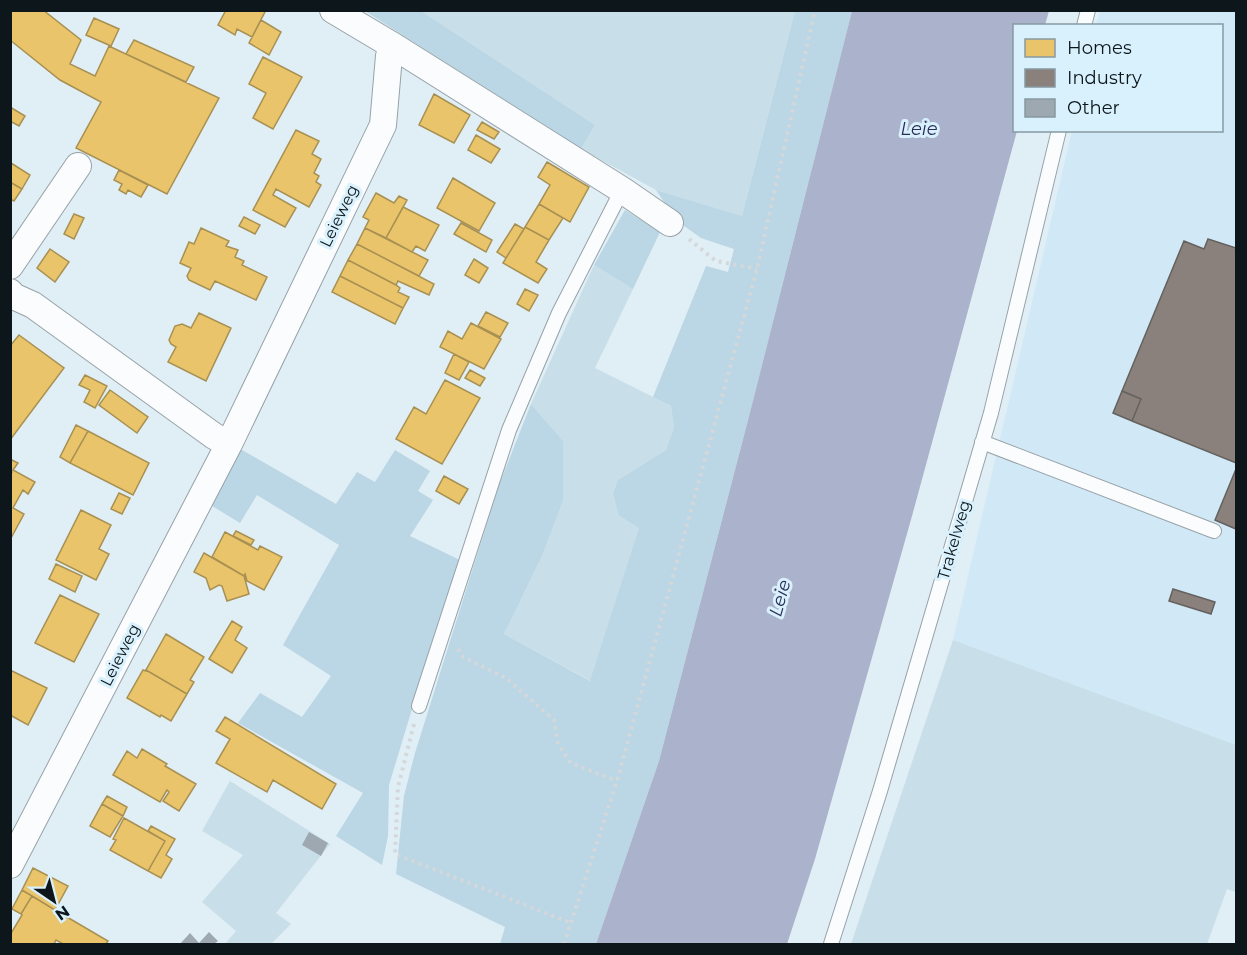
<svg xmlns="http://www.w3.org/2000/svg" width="1247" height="955" viewBox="0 0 1247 955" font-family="Montserrat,sans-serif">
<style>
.built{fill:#d1e9f6}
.green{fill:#c8dee9}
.forest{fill:#bbd6e4}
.water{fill:#abb2cb}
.homes{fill:#e9c46a;stroke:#a79052;stroke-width:1.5}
.industry{fill:#8a817c;stroke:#64615f;stroke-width:1.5}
.building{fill:#9da8b0}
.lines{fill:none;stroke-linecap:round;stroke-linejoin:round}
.lane-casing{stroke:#97a2a7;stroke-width:16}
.street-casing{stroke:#97a2a7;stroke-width:28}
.path{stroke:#d4d8da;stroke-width:4;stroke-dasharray:3 4.5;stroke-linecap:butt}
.lane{stroke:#fafcfe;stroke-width:14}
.street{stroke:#fafcfe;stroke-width:26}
.labels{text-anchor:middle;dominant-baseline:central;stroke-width:6;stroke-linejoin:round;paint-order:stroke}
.street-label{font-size:16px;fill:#0d161a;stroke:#d8f1fd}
.water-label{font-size:18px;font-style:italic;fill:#2b2b58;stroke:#d8f1fd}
</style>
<rect width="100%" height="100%" fill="#e0eef5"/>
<path class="built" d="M1100,11H1236V745L953,640L1072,131L1222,130V26L1096,25Z"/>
<path class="green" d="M421,11H795L742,216L656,190L581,149L595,125Z
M594,265L633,289L595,368L671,406L674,427L666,450L618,480L613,493L639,528L591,681L504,634L542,556L563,501V441L531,404Z
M953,640L1236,745V892L1227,889L1207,944H851Z
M230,781L330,844L276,913L291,924L271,944H228L226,943L236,931L202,902L243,855L202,831Z"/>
<path class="forest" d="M365,11H421L595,125L581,149Z
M795,11H852L747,424L659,761L596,944H500L505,927L396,874L404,796L415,753L499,485L531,404L563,441V501L542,556L504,634L590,681L639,528L619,515L613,493L618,480L666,450L674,427L671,406L653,397L706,266L728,272L734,249L701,238L677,221L656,190L742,216Z
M625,210L660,232L633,289L594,265Z
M237,447L336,504L357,472L375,482L395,450L430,471L418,491L433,500L410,536L460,560L439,620L389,785L388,836L382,865L336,836L363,793L238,723L260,693L302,717L331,676L283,645L339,545L257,495L240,523L209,504Z"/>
<path class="water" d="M852,11H1049L1045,25L1014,26V130L1017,131L912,516L815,859L787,944H596L659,761L747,424Z"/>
<path class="homes" d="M10,10H43L81,40L70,64L95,76L109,46L219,98L167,194L76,148L101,102L60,80L10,40Z
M226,10H266L252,37L237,29L235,35L218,25Z
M94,18L119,29L111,46L86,35Z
M261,20L281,32L269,55L249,43Z
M134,40L194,67L186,82L126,54Z
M263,57L302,77L273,129L253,118L266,93L249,84Z
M434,94L470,115L454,143L419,125Z
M10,107L25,116L19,126L10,121Z
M482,122L499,132L494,139L477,130Z
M296,130L319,141L312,154L321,159L314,173L319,176L316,182L321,185L309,207L276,189L273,195L296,208L285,227L253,210Z
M476,135L500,149L491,163L468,150Z
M547,162L589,187L570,222L539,204L550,185L538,177Z
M11,163L30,175L22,189L10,182Z
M119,170L148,185L141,197L128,190L126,194L119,190L122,184L114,180Z
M453,178L495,203L479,231L437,208Z
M10,182L22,189L14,201L10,199Z
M376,193L394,203L399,196L407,200L386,238L365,228L369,220L363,217Z
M539,204L563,218L549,240L525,227Z
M403,207L439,225L425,251L416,246L412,252L386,238Z
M74,214L84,218L74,239L64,234Z
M244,217L260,225L255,234L239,226Z
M461,223L492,240L486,252L454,234Z
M515,224L524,229L506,258L497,252Z
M525,227L549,240L536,262L547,269L538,283L503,263Z
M201,228L229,241L226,246L238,250L235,257L244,261L242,265L267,277L256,300L215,281L210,290L189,280L187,276L191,268L180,263L189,242L194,244Z
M365,228L428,260L419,276L357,244Z
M357,244L434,284L429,295L398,281L396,285L348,260Z
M50,249L69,262L55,282L37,268Z
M474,259L488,268L479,283L465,275Z
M348,260L396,285L400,288L398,292L409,297L403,308L340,276Z
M340,276L403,308L395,324L332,292Z
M525,289L538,295L529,311L517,304Z
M486,312L508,323L500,337L478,326Z
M199,313L231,328L206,381L168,362L176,347L171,344L169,340L175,326L182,324L191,328Z
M471,323L501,339L484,369L440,347L448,331L462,339Z
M19,335L64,368L10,440V346Z
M454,354L469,362L459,380L445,373Z
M470,370L485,378L480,386L465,378Z
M85,375L107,386L95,408L84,402L90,390L79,385Z
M445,380L480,398L442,464L396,439L414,407L426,414Z
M110,390L148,417L137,433L99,405Z
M76,425L88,431L70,463L60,457Z
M88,431L149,463L133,495L70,463Z
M10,459L18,463L13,470L35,482L28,494L23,490L13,508L24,514L10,540V475L12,472L10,471Z
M444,476L468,489L459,504L436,491Z
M119,493L130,498L122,514L111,509Z
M81,510L111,525L99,549L109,554L96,580L56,560Z
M236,531L254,540L251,545L233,536Z
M225,532L258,550L260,546L282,557L264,590L247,581L245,574L244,576L212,557Z
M204,553L244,576L249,594L227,601L222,586L219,585L210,590L206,578L194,572Z
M56,564L82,576L75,592L49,579Z
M60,595L99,614L74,662L35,643Z
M232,621L242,627L235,640L247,648L232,673L209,659Z
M166,634L204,657L190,680L194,682L187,694L146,670Z
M10,670L47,688L28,725L10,715Z
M143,670L146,671V670L187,694L171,721L161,715L160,717L127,698Z
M225,717L336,784L322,809L273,780L267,792L216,763L230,739L216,731Z
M142,749L167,764L165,766L196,784L179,811L163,801L169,792L167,790L160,802L113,775L127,751L137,758Z
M107,796L127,807L123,816L102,804Z
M102,804L123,816L110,837L90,826Z
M124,818L165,841L148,871L110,850L116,840L113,839Z
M151,826L175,839L166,855L172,859L161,878L148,871L165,841L148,831Z
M33,868L68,886L55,910L22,890Z
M22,890L32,896L21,914L12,909Z
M32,896L55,910L108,941L106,944H63L56,940L54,944H10V935L22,915L21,914Z"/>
<path class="industry" d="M1208,239L1236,248V463L1132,421L1141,399L1122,391L1184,241L1204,249Z
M1122,391L1141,399L1132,421L1113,413Z
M1236,469V529L1215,520Z
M1173,589L1215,602L1211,614L1169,601Z"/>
<path class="building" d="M309,832L328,843L321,856L302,845Z
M209,932L218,941L214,944H180L190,933L199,943Z"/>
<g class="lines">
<g class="lane-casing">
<path id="lane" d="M1084,26L1088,10
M982,442L1214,531
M419,706L509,430L559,313L622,190
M831,944L880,791L991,413L1059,130"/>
</g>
<g class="street-casing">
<path id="street" d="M333,10L395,47L622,190L670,223
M10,266L78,166
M10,292L13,296L33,305L214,436L229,444
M10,865L229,444L383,125L389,56L395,47"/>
</g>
<path class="path" d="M689,239L716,261L757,269
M458,649L463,657L506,678L554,720L558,744L571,763L617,781
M414,724L398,787L395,854L571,923
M564,944L617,781L757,269L815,10"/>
<use href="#lane" class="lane"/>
<use href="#street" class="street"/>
</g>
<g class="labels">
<g class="street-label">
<text transform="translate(339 216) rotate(-64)">Leieweg</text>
<text transform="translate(954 540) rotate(-74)">Trakelweg</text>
<text transform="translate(120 655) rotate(-63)">Leieweg</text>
</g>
<g class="water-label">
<text x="919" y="129">Leie</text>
<text transform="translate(780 598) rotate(-74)">Leie</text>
</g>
</g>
<rect width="1247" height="955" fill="none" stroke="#0d161a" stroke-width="24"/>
<rect x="1013" y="24" width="210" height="108" fill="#d8f1fd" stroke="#8799a2" stroke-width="1.5"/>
<rect x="1025" y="39" width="30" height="18" fill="#e9c46a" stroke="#8799a2" stroke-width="1.5"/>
<text x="1067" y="54" font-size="18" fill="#0d161a">Homes</text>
<rect x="1025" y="69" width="30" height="18" fill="#8a817c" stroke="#8799a2" stroke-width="1.5"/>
<text x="1067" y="84" font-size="18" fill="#0d161a">Industry</text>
<rect x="1025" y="99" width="30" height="18" fill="#9da8b0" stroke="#8799a2" stroke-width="1.5"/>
<text x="1067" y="114" font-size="18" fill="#0d161a">Other</text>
<g transform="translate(54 901) rotate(145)" stroke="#d8f1fd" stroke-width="4.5" paint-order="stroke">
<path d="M0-4.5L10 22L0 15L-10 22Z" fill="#0d161a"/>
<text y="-9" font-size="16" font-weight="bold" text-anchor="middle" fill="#0d161a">N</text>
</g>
</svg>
